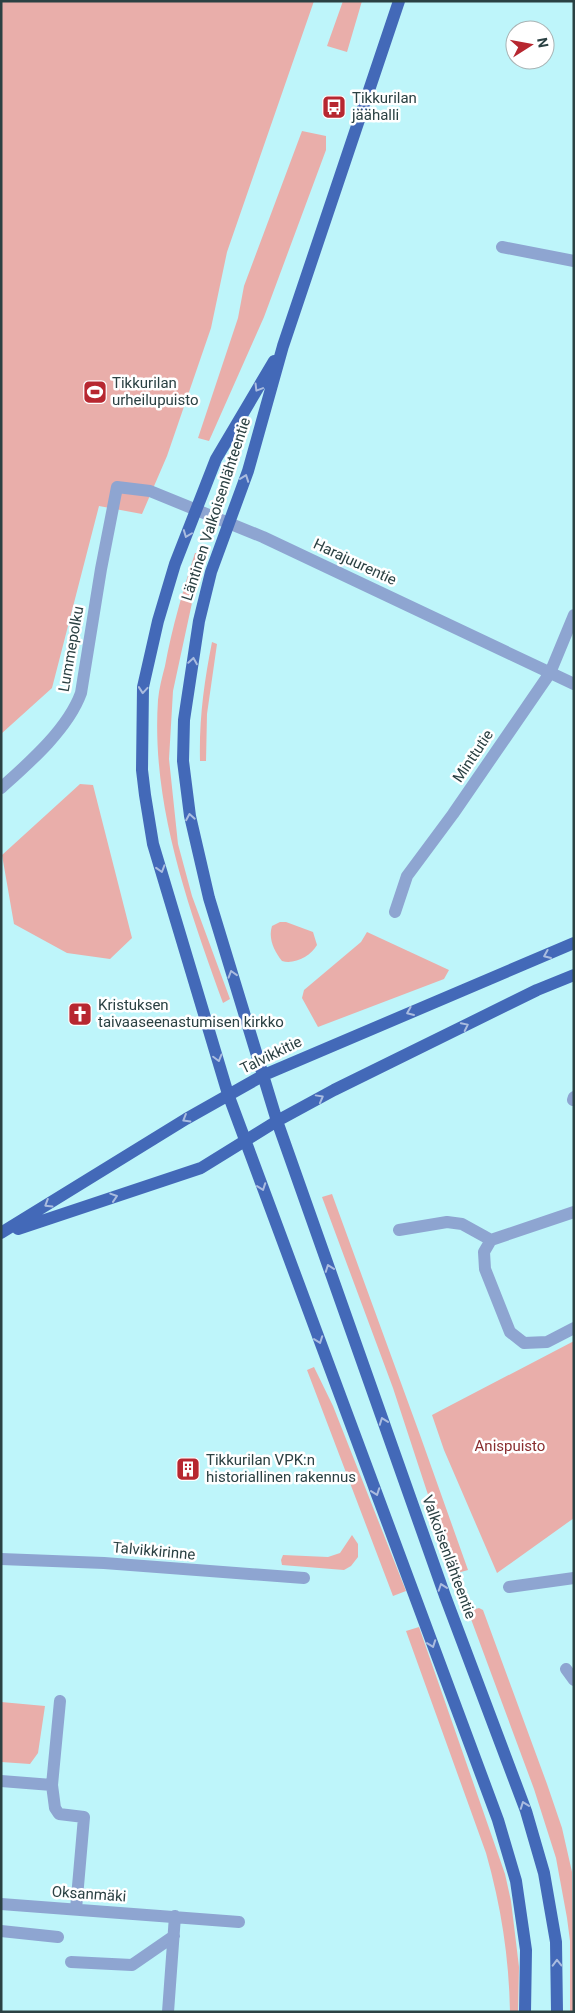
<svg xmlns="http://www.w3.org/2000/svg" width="575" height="2013" viewBox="0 0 575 2013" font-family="Roboto,sans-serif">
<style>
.green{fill:#e9aeaa}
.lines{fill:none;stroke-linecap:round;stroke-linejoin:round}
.minor{stroke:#8ea5d1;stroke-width:12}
.major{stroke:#4369b8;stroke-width:12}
.oneway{stroke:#aabcdf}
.labels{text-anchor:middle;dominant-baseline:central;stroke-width:5;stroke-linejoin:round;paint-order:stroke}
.poi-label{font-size:15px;fill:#2b4143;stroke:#fff;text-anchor:start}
.street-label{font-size:15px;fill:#2b4143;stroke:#fff}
.park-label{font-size:15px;fill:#882d2e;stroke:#fff}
</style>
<rect width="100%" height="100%" fill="#bef5fa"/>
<path class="green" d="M1,1H314L227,252L211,328L167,456L142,514L99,506L52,688L1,734Z
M343,1H362L347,52L327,46Z
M302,131L326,136V150L264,317L209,441L198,438L238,318L244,286Z
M195,553H198L201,561L173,691L169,759L178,844L192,896L230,999L223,1003C188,906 151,804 158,700C159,689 162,677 165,666C172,628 183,590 195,553Z
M212,642L217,644L207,714L206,761H200C199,720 204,682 212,642Z
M80,784L93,785L132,938L110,959L67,953L14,924L2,855Z
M280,922H286L313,932L317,945C311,956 294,965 282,961C274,951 268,938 272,926Z
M367,932L449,970L444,979L318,1027L302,998L304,990L361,942Z
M332,1194L420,1435L468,1570L454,1574L393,1388L322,1197Z
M574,1341V1518L497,1573L444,1450L432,1415Z
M314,1367L333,1406L406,1591L393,1596L307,1370Z
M352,1535L358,1544V1557L351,1566L344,1570L282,1565L281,1560L283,1555L328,1557L340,1553Z
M479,1608L483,1610L547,1784L562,1828L572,1872L574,2012H570V1941L567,1918L556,1858L534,1789L468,1611Z
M419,1627L505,1874L511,1901L519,1967L518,2012H510C509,1957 501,1906 486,1853L406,1631Z
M1,1702L45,1706L38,1753L30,1764L1,1762Z"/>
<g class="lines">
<path class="minor" d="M502,247L574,261
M1,788C29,763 68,729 81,693L101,569L117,487L150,491L263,537L574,684
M395,912L407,876L453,814L550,673L574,615
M573,1100L574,1097
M574,1212L491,1240L484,1252L485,1269L510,1332L524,1343L547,1342L574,1328
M399,1230L447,1222L462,1224L491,1240
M1,1559L104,1563L304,1578
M509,1587L574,1578
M566,1669L574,1680
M1,1781L52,1785L60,1701
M52,1785L55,1808L59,1814L84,1817L76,1909
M1,1904L239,1922
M1,1931L58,1937
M71,1962L132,1965L174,1936
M168,2012L175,1916"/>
<path class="major" d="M399,1L283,346L248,471L211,572L199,621L184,720L183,761L190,816L209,898L277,1121L445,1596L526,1811L544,1873L556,1942L557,2012
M274,361L216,459L175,564L158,621L143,687L142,770L145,795L153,844L228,1094L498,1820L516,1881L526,1950L525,2012
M18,1229L201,1168L277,1121L334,1090L537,990L574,975
M1,1233L186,1119L264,1075L574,943"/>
</g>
<defs><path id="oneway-chevron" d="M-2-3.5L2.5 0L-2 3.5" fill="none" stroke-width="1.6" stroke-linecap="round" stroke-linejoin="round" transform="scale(1.25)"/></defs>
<g class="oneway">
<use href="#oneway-chevron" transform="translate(258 388) rotate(121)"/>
<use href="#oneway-chevron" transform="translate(245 478) rotate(-70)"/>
<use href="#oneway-chevron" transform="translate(187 534) rotate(111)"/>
<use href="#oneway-chevron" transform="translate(193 661) rotate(-81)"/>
<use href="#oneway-chevron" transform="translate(143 690) rotate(95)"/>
<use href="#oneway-chevron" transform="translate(190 817) rotate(-100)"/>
<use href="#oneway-chevron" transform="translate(161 869) rotate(73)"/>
<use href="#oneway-chevron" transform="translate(547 955) rotate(157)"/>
<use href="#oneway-chevron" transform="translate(232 974) rotate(-107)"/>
<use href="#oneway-chevron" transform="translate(410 1012) rotate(157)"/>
<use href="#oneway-chevron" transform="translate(465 1026) rotate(-26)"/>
<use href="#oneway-chevron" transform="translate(218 1058) rotate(75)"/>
<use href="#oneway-chevron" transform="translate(320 1098) rotate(-29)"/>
<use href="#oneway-chevron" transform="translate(186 1119) rotate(149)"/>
<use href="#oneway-chevron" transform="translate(262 1187) rotate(70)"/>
<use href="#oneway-chevron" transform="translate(114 1197) rotate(-18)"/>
<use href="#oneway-chevron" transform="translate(48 1204) rotate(148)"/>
<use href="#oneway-chevron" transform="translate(329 1268) rotate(-110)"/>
<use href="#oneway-chevron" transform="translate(319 1340) rotate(70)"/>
<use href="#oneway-chevron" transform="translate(383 1421) rotate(-110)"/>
<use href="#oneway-chevron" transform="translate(376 1492) rotate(70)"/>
<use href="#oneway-chevron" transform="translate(442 1587) rotate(-109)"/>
<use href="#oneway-chevron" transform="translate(432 1644) rotate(70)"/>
<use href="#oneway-chevron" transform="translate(524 1805) rotate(-110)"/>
<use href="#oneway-chevron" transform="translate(557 1963) rotate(-91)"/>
</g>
<defs>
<g id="bus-square" transform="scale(1.25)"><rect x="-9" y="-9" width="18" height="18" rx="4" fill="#b72730" stroke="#fff"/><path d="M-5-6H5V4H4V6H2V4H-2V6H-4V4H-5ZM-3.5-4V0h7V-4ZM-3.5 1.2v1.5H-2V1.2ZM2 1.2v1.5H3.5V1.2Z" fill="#fff"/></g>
<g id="stadium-square" transform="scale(1.25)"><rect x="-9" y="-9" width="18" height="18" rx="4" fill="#b72730" stroke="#fff"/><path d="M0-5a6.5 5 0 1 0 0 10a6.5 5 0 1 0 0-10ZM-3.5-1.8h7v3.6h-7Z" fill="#fff"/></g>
<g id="church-square" transform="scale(1.25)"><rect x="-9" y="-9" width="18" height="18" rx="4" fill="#b72730" stroke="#fff"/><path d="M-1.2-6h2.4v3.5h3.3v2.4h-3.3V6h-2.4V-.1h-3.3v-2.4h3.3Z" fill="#fff"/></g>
<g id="building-square" transform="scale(1.25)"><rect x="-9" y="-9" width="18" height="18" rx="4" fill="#b72730" stroke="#fff"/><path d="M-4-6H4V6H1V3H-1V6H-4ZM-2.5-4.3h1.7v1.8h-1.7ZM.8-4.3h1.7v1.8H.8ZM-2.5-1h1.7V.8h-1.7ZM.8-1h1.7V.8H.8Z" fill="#fff"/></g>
</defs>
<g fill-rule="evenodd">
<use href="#bus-square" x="334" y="107"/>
<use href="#stadium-square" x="95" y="392"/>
<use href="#church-square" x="80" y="1014"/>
<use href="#building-square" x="188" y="1469"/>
</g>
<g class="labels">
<g class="poi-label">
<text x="352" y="98">Tikkurilan<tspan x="352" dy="17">jäähalli</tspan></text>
<text x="112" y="383">Tikkurilan<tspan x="112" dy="17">urheilupuisto</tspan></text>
<text x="98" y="1005">Kristuksen<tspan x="98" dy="17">taivaaseenastumisen kirkko</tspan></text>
<text x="206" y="1460">Tikkurilan VPK:n<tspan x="206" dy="17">historiallinen rakennus</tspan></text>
</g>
<g class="street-label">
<text transform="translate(216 509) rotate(-72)">Läntinen Valkoisenlähteentie</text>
<text transform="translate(355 562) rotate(25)">Harajuurentie</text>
<text transform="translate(71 649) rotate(-80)">Lummepolku</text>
<text transform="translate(473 756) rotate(-56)">Minttutie</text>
<text transform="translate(271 1055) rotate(-26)">Talvikkitie</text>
<text transform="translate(154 1551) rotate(5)">Talvikkirinne</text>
<text transform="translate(449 1557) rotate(70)">Valkoisenlähteentie</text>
<text transform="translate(89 1894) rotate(4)">Oksanmäki</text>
</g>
<g class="park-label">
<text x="510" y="1446">Anispuisto</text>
</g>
</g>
<rect width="575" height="2013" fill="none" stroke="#2b4143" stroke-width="5"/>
<g transform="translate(530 45) rotate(79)"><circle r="24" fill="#ffffff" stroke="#aab3b4"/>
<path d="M0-4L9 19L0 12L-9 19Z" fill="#b72730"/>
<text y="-8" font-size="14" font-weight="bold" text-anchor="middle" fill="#2b4143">N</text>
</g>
</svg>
